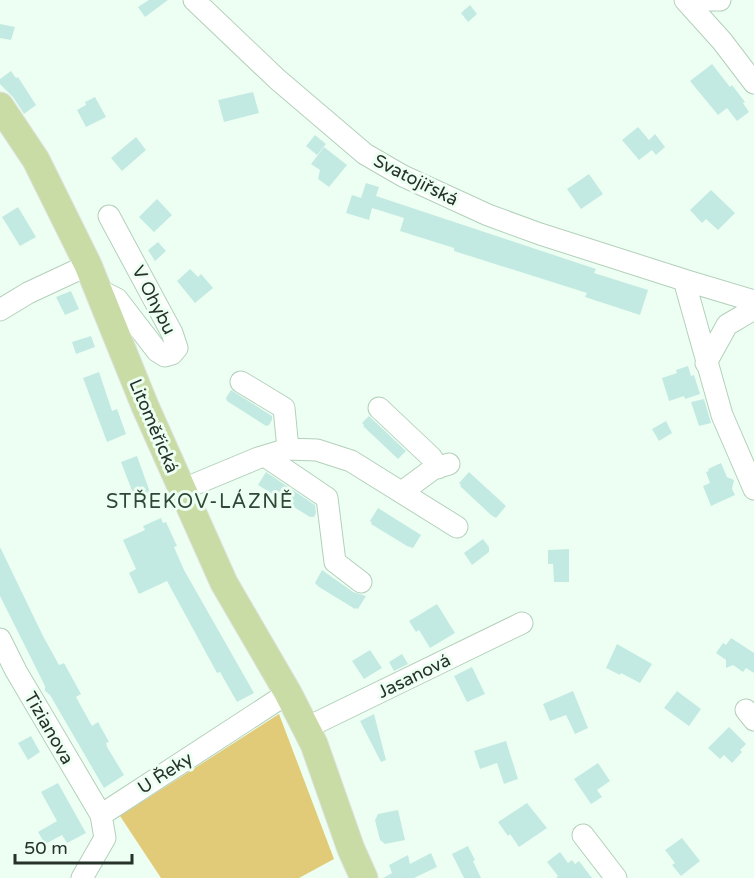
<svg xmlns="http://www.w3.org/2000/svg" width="754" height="878" viewBox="0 0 754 878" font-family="'Varela Round',sans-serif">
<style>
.green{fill:#e1cb79}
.building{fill:#c2eae3}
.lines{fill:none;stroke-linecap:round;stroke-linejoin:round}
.minor-casing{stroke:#b3d0bb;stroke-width:23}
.major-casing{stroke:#e1e2e1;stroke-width:29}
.minor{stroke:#fff;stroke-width:21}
.major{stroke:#c9dca6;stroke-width:27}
.labels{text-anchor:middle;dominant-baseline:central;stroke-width:6;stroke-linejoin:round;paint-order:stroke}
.street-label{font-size:18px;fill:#263129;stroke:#edfff2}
.neighbourhood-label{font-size:20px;letter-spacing:1.5px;fill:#2e4736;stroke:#edfff2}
</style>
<rect width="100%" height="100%" fill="#edfff2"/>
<path class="green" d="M279,714L334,859L299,878H161L120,816Z"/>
<path class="building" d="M149,0H168L145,17L138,7Z
M470,5L477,14L468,22L461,13Z
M0,24L15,27L11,40L0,38Z
M712,64L730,87L732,85L745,102L743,103L749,112L737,121L727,108L718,115L690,81Z
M11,71L16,78L18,77L36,105L24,114L13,97L0,84V79Z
M253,92L259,113L224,122L218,100Z
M95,97L106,117L86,127L77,110L86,105L85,102Z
M638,127L649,140L655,134L665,147L656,155L652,150L639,160L622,140Z
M315,135L326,144L317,155L306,146Z
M136,137L146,150L122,171L111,158Z
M324,147L347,165L329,187L318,179L320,170L311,164Z
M589,174L603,194L581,209L567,189Z
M366,183L379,187L376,196L596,269L594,273L648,290L640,315L585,297L587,293L454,251V248L400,231L404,218L372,208L369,220L346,213L352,195L361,198Z
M711,190L735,213L718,230L706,219L702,223L690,210Z
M157,199L172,215L154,232L139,217Z
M18,207L36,237L20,246L2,217Z
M158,242L166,251L155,261L148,250Z
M190,269L198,277L201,274L213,288L195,303L177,281Z
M71,291L79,309L65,315L56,297Z
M91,336L95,347L76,354L72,342Z
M688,366L691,376L694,375L700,394L685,399L684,396L669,401L662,378L677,373L676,370Z
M99,372L112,411L117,409L126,434L107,442L83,378Z
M231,390L272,416V420L269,425L266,426L227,401L226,398Z
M704,399L711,423L699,426L691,402Z
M369,416L406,451L398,459L363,426L364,425L362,423Z
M666,421L672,433L659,441L652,429Z
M137,456L151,495L136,501L121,462Z
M721,463L727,477L734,480L732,489L735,495L711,506L703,486L710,483L706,472L709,471L708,469Z
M266,472L315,505L316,513L314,517H310L258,485Z
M469,472L506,506L496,518L491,515L460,486L461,485L459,483Z
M378,508L421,535L413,548L407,546L371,524L372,523L370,521Z
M161,518L163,523L166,522L177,546L174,547L184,570L254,693L237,702L220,672L217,673L167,581L139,594L129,573L136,569L123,540L145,530L143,526Z
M483,539L489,547V552L472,565L464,553Z
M0,547L43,636L59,665L64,663L81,694L76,697L92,726L98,722L109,742L106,743L107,747L124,775L104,788L50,695L45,691V686L0,596Z
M569,549V582H554L553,564H548V550Z
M322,570L353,592L366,596L358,609L356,608L355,609L319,587L315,583Z
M437,604L455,633L430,648L419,630L416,632L409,621Z
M731,638L754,653V673L746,668L743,672L733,665L726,668V660L716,653L723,643L726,645Z
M617,644L652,664L640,683L621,673L620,675L606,668Z
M370,650L382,668L364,679L352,661Z
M402,654L408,664L394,671L389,662Z
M472,667L485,694L467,702L454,676Z
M573,691L588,728L575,734L566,715L550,721L543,704Z
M677,691L701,709L689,726L664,708Z
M374,714L386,760L381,762L360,721Z
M729,727L746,744L740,750L742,752L732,763L724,755L720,759L708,748Z
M31,736L40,752L28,760L18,743Z
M506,741L518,779L504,784L497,763L480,769L474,751Z
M598,763L610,781L597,790L602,797L591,804L574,779Z
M58,783L86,833L67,843L62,835L45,844L38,832L57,821L41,792Z
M527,803L547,828L519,847L510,834L508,836L498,822Z
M398,810L405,840L385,844L380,840L375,820L378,814Z
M682,838L700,861L681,876L672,865L675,863L665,850Z
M468,846L475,860L473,861L481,878H464L452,854Z
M560,852L568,863L572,860L575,864L579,861L592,878H556L558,876L547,862Z
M431,853L437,867L414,878H383L392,873L389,865L408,855L410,864Z"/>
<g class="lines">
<g class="minor-casing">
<path id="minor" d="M194,0L277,79L365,154L403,176L488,215L540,234L684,280L722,415L754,489
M685,0L722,41L754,83
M693,0H720
M684,280L754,301
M97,289L117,299L157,351L165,356L172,354L177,348L172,333L109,216
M0,310L28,293L88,265
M706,363L727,325L754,309
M241,382L284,408L288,449
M379,408L431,457L438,468
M265,456L327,498L335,562L361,582
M181,490L258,458L288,449L317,450L351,461L457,527
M402,492L433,469L449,464
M0,639L16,671L101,815
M746,710L754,720
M306,728L522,623
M583,835L616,878
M82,878L105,838L101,815L288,693"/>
</g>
<g class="major-casing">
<path id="major" d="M0,106L36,160L88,265L145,406L224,583L288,693L314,744L351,849L364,878"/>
</g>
<use href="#minor" class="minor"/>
<use href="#major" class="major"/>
</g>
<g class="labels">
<g class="street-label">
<text transform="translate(416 180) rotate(27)">Svatojiřská</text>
<text transform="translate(154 300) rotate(63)">V Ohybu</text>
<text transform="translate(154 426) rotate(67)">Litoměřická</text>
<text transform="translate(414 676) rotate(-26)">Jasanová</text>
<text transform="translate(49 728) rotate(60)">Tizianova</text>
<text transform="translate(165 773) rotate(-33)">U Řeky</text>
</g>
<g class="neighbourhood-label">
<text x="200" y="502">STŘEKOV-LÁZNĚ</text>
</g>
</g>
<path d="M15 854v9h117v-9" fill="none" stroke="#263129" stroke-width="3"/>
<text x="24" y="854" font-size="18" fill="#263129" stroke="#edfff2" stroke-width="4.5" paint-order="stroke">50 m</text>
</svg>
